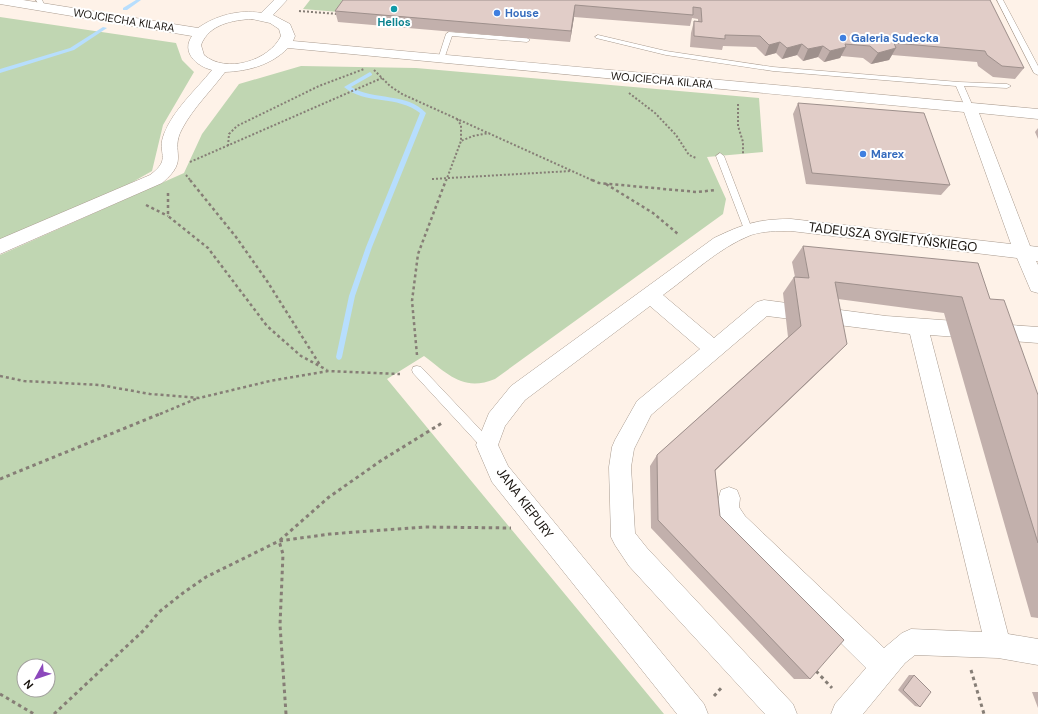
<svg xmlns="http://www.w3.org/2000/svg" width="1038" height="714" viewBox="0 0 1038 714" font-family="'DM Sans',sans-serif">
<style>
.green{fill:#c0d6b2;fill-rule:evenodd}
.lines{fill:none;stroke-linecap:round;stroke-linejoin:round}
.stream{fill:#b7defd;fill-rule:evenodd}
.service-casing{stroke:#a99b8f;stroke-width:1}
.minor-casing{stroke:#a99b8f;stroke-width:1}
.path-far2{stroke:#867e76;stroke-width:2;stroke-dasharray:2 2;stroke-linecap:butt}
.path-far1{stroke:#867e76;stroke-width:2.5;stroke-dasharray:3 3;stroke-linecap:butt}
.path{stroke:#867e76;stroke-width:3;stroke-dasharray:3.5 3.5;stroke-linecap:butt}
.service{fill:#fff;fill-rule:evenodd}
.minor{fill:#fff;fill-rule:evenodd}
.wall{fill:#c2b0ac}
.shaded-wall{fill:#9e908c}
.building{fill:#e1cdc8;stroke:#9e908c}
.culture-dot{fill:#0f9aa8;stroke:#fff;stroke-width:1.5}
.shop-dot{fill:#3f7fe0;stroke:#fff;stroke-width:1.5}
.labels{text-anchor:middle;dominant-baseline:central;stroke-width:4;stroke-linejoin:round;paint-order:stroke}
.far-shop-label{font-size:11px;font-weight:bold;fill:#366cbe;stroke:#fff;text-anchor:start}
.far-street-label{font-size:11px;fill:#18130e;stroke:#fff}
.far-culture-label{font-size:11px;font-weight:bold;fill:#0d838f;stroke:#fff}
.street-label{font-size:13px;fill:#18130e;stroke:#fff}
</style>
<rect width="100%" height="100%" fill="#fef2e8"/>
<path class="green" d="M310,0H347L339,12L303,9Z
M0,17L176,43L182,60L194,72L163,125L152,171L131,183L0,241Z
M301,66L416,68L759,98L763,152L707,157L726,199L723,214L495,379C463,392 448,374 424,356L387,379L664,714H0V255L184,173L202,134L239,84ZM24,666H48V690H24Z"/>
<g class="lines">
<path class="stream" d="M136,0H141L127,10H123V8Z
M103,27L107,28L74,50L0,73V69L70,48Z
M370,72L372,74V75L351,87C374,101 407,92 426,113L372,247L355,296L342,357L341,359L339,360L337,359L336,357L349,296L366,247L420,113C398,95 365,105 344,87Z"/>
<g class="service-casing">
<path id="service" d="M36,0H42L46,8L45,9H41Z
M997,0H1003L1038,66V75L1034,73Z
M449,32L527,38L530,40L527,42L452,36L444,59L439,60L438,59L446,34Z
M598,35L666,51L773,67L959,82L1007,84L1011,86L1007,88L964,86L974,109L970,111L966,109L956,86L773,71L666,55L596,38L595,37Z
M720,153L724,156L752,229L751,231L748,232L744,229L716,156Z
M417,366L421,367L491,441L492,445L491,449L487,450L483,449L413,373L412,370L413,367Z"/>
</g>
<g class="minor-casing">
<path id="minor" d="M0,0H23L198,28C215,16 239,9 261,13L274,0H287L273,15L290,24L295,36L293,41L1038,109V119L979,113L1030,246L1038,247V261H1036L1038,265V293L1031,291L1017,258L791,231C778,231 763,231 751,235C718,248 691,275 663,295L714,338L757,302L764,300L886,316L1038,327V343L930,335L1008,634L1038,639V665L998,658L915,655L905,663L863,714H831L835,704L866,668L729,532L715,510L721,490L729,487L737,490L740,498L739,507L745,516L884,648L902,633L911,629L982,632L910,334L767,316L651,415L634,449L631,467L635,533L647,548L793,704L797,714H765L629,566L615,545L611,537L609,467L612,447L615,440L637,401L700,349L650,306L525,400L505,426L498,445L508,466L704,704L708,714H677L492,482L476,445L489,413L511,386L714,238C743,224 758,219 791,219L1011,244L964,112L288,48C271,65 249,71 225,72C211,91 193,108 182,129C169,153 191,159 162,183L0,254V239L150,175C173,158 156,154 164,134C173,110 196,90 212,70C196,66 181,52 192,36L0,4ZM252,19L270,23L279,29L281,36C269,61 226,74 204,55L201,45C209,24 233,20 252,19Z"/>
</g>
<path class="path-far2" d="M299,11L338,14
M374,70L390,86L402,94L594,181
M629,93L655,113L676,135L689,155L696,158
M738,104V126L743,142V155
M457,119L461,125V141L473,136L489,133
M228,146L229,134L237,126L319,86L364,69
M190,162L382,78
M186,175L191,181
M432,179L571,171
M446,181L461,141"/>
<path class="path-far1" d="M190,180L236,237L267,281L320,365
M592,180L599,183L697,192L716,190
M606,184L653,213L678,234
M168,193V216L208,248L267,326L301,356L327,370
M146,205L168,216
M417,355L412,301L418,254L446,180
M0,376L24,381L100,385L150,394L199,398L270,381L328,371L400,374
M160,414L198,398"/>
<path class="path" d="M0,479L162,413
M971,670L984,714
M816,671L832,688
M0,694L34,714
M714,696L722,687
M54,714L144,630L159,612L183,593L206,577L279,541L330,534L425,527L511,528
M286,714L280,625L283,554L279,541L329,497L382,460L442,423"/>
<use href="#service" class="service"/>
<use href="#minor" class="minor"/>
</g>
<path class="wall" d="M343,0H990L1024,68L1015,79L993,77L978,66L977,62L892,55L889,60L871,64L863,58L841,56L840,58L824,62L818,57L803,61L797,55L782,59L776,53L765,56L756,47L723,46L722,50L690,47L691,33L694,21L698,22V19L692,18L690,26L574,17L570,42L338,22L335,11Z
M798,103L950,185L941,195L806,184L793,114Z
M1038,128V139L1035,132Z
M803,246L990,299L1038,395V618L1031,617L944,313L838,299L833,358L715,471L720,516L810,679H794L651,528L650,466L657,455L788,337L783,293L794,277H795L792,262Z
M909,675H914L920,707L915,706L898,690Z
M1032,692H1038V708Z"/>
<path class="shaded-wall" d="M575,5L574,17L570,42L571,31Z
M780,42L776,53L765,56L769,45Z
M802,44L797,55L782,59L787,48Z
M823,46L818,57L803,61L808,49Z
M846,47L840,58L824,62L830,51Z
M896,48L889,60L871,64L878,53Z
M847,344L833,358L705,480L715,470Z"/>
<path class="building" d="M343,0H990L1024,68L1002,66L987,55L985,51L894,43L896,48L878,53L870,46L845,44L846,47L830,51L823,46L808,49L802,44L787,48L780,42L769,45L760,36L725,35V39L694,36V21L702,22L701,8L693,7V15L575,5L571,31L335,11Z
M798,103L924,113L950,185L812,173Z
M803,246L978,263L990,299L1004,300L1038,395V543L962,297L835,282L847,344L715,470L720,516L844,640L810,679L658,520L657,455L801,326L794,277L809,278Z
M914,675L931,692L920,707L903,690Z"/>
<circle class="culture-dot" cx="394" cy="9" r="4"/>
<g class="shop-dot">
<circle cx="497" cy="13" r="4"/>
<circle cx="843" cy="38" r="4"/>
<circle cx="863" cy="154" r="4"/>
</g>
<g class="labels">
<g class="far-shop-label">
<text x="505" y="13">House</text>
<text x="851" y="38">Galeria Sudecka</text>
<text x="871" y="154">Marex</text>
</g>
<g class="far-street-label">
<text transform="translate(124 20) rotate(9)">WOJCIECHA KILARA</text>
<text transform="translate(662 80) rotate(5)">WOJCIECHA KILARA</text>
</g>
<g class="far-culture-label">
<text x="394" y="22">Helios</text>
</g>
<g class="street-label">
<text transform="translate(893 237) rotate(7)">TADEUSZA SYGIETYŃSKIEGO</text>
<text transform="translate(525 503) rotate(53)">JANA KIEPURY</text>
</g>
</g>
<g transform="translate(36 678) rotate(230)"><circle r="19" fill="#ffffff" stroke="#a3a19f"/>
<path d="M0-3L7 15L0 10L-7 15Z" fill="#8c48bc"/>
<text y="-6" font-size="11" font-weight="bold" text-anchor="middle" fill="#18130e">N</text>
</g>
</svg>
